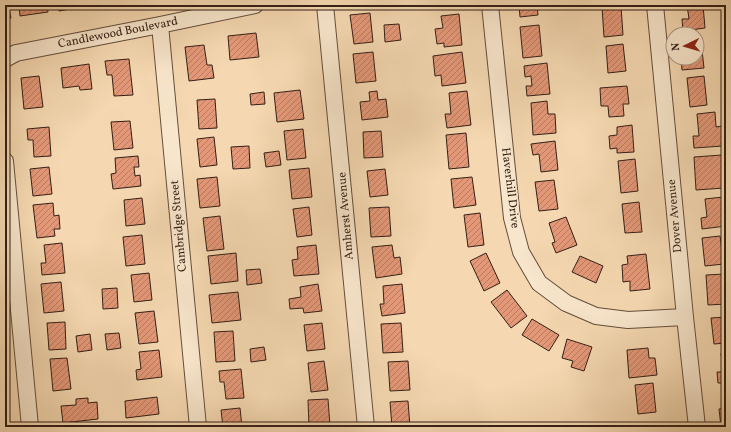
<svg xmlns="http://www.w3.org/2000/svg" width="731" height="432" viewBox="0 0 731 432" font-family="Vollkorn,serif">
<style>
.building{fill:url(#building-hatch);stroke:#331f14}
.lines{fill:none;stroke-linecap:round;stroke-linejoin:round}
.minor-casing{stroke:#644d3b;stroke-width:18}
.minor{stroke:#f8e6cc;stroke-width:16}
.labels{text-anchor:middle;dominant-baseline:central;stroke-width:3;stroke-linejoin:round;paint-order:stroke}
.street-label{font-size:12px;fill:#331f14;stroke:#f8e6cc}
</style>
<defs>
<pattern id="building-hatch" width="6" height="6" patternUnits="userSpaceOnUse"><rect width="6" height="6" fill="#e49878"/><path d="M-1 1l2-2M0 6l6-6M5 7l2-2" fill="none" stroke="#b97b61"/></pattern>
</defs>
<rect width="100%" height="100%" fill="#f5d8b1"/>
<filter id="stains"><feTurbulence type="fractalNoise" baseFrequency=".005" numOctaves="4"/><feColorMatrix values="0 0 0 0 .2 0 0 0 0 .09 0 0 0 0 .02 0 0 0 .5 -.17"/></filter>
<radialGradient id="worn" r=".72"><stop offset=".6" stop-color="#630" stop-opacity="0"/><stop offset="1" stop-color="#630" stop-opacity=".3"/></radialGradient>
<path class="building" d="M5,5H8L11,18L5,19Z
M19,5H47L48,12L20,16Z
M59,5H71H70V9L59,11Z
M439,5H458V6L439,8Z
M519,5H537L538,15L520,17Z
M687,5H703L705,28L683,31L682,19H689Z
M621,6L623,35L604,37L602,7Z
M370,13L373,42L354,44L350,15Z
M459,14L462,45L444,47V43L437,44L435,29L443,28L441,16Z
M399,24L401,40L385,42L384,25Z
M539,25L542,56L523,58L520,27Z
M256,33L259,57L230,60L228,36Z
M701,41L704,68L682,70L681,58H697V42Z
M623,44L626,71L608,73L606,46Z
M204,45L207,65H212L214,78L189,81L185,47Z
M373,52L376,81L356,83L353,54Z
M462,52L466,83L442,86L441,75L435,76L433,56Z
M129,59L133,95L114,96L112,75H107L105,61Z
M547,63L550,94L527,96L526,86H532L531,76L525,77L524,66Z
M89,64L92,89L80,90L79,86L63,88L61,68Z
M39,76L43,107L24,109L21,78Z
M704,76L707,105L690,107L687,78Z
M627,86L629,104H623L624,116L609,117L608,106H601L600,88Z
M300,90L304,119L277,122L274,93Z
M377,91L378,100L386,99L388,117L362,120L360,102L370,101L369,92Z
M467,91L471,125L447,128L445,114H451L449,93Z
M264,92L265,104L251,105L250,94Z
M215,99L217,128L199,129L197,100Z
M547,101L548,114H555L556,133L533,135L531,103Z
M715,112L716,127L722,126L723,146L694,148L693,136H699L697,114Z
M130,121L133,148L114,150L111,122Z
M632,125L634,152L617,153V148L610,149L609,136L617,135V127Z
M49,127L51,156L34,157L33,140H28L27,129Z
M303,129L306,158L287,160L284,131Z
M381,131L383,157L364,158L363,132Z
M466,133L469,167L449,169L446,135Z
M214,137L217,165L200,167L197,139Z
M555,141L558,170L541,172L539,154L533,155L531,144Z
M249,146L250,168L233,169L231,147Z
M279,151L281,165L266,167L264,153Z
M722,155L724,188L696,190L694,157Z
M138,156L139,167H134L135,176L140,175L141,186L113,189L111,174L116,173L115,158Z
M635,159L638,191L621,193L618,161Z
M49,167L52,194L33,196L30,169Z
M309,168L312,197L292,199L289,170Z
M385,169L388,195L370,197L367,171Z
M217,177L220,206L200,208L197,179Z
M472,177L476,205L454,208L451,179Z
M554,180L558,209L539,211L535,182Z
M723,197L726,226L702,229L701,218L707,217L705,199Z
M142,198L145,224L126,226L124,200Z
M639,202L642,232L625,233L622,204Z
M53,203L54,216L59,215L60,229H54L55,236L37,238L33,205Z
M309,207L312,235L297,237L293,209Z
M389,207L391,236L371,237L369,208Z
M480,213L484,245L468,247L464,215Z
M220,216L224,249L207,251L203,218Z
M566,217L577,245L556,253L552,243L555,242L549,223Z
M142,235L145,264L126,266L123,237Z
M720,236L724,264L705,266L702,238Z
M62,243L65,273L42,275L41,263H46L44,245Z
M316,245L319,274L294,276L292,260L298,259L297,247Z
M392,245L394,258L400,257L402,274L376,278L372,247Z
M236,253L238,281L211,284L208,256Z
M486,253L500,283L484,291L470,261Z
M646,254L650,289L630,291V281L623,282L622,265L628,264L627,256Z
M580,256L603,266L596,283L572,272Z
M260,269L262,283L247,285L246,270Z
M149,273L152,300L134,302L131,275Z
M725,274L726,304L708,305L706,275Z
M61,282L64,311L44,313L41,284Z
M318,284L322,311L304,313L303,308L290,309L289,299L301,297L300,287Z
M402,284L405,313L382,316L380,304H384L383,286Z
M117,288L118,308L103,309L102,289Z
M507,290L527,316L511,328L491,302Z
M238,292L241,320L212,323L209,295Z
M154,311L158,342L139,344L135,313Z
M726,317V343L714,344L711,318Z
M532,319L559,335L549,351L522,335Z
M65,322L66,349L49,350L47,323Z
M322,323L325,349L307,351L304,325Z
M401,323L403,352L383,353L381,324Z
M233,331L235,361L216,362L214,332Z
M119,333L121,348L107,350L105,334Z
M90,334L92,350L78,352L76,336Z
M567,339L592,347L584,371L571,367L573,361L562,358Z
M264,347L266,360L251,362L250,349Z
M648,348L649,358H655L657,375L629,378L627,350Z
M159,350L162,377L137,380L136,370L141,369L139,352Z
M721,353H726V383H718L717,372H723Z
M67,358L71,389L53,391L50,359Z
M324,361L328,390L311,392L308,363Z
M408,361L410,390L390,391L388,362Z
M241,369L244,398L226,399L224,382H220L219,371Z
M653,383L656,412L638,414L635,385Z
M157,397L159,414L126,418L125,401Z
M88,398V403L97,402L98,419L63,423L61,406L76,405V399Z
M328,399L330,426L309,427L308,400Z
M408,401L410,427H392L390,402Z
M240,408L242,427H223L221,410Z
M726,408V427H721L719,409Z"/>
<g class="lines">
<g class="minor-casing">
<path id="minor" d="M325,5L366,427
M490,5L512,218L521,252L539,283L566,303L596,316L628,320L685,317
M655,5L685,317L697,427
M160,25L198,427
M5,59L16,53L160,25L255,5
M5,161L30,427"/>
</g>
<use href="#minor" class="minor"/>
</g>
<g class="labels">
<g class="street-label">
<text transform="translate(118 33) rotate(-11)">Candlewood Boulevard</text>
<text transform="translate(510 188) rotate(83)">Haverhill Drive</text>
<text transform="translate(346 216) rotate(-95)">Amherst Avenue</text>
<text transform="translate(675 216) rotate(-95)">Dover Avenue</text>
<text transform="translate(179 226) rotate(-95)">Cambridge Street</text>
</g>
</g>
<rect width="731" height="432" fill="none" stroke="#f5d8b1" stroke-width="20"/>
<rect x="6" y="6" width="719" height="420" fill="none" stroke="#331f14" stroke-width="2"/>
<rect x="10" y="10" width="711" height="412" fill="none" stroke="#331f14"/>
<g transform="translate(685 46) rotate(265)"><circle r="19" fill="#f8e6cc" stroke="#a99682"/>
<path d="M0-3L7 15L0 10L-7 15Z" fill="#8f2418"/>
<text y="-6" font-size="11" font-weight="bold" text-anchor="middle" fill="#331f14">N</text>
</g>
<rect width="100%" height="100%" filter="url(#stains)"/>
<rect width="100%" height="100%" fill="url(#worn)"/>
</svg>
